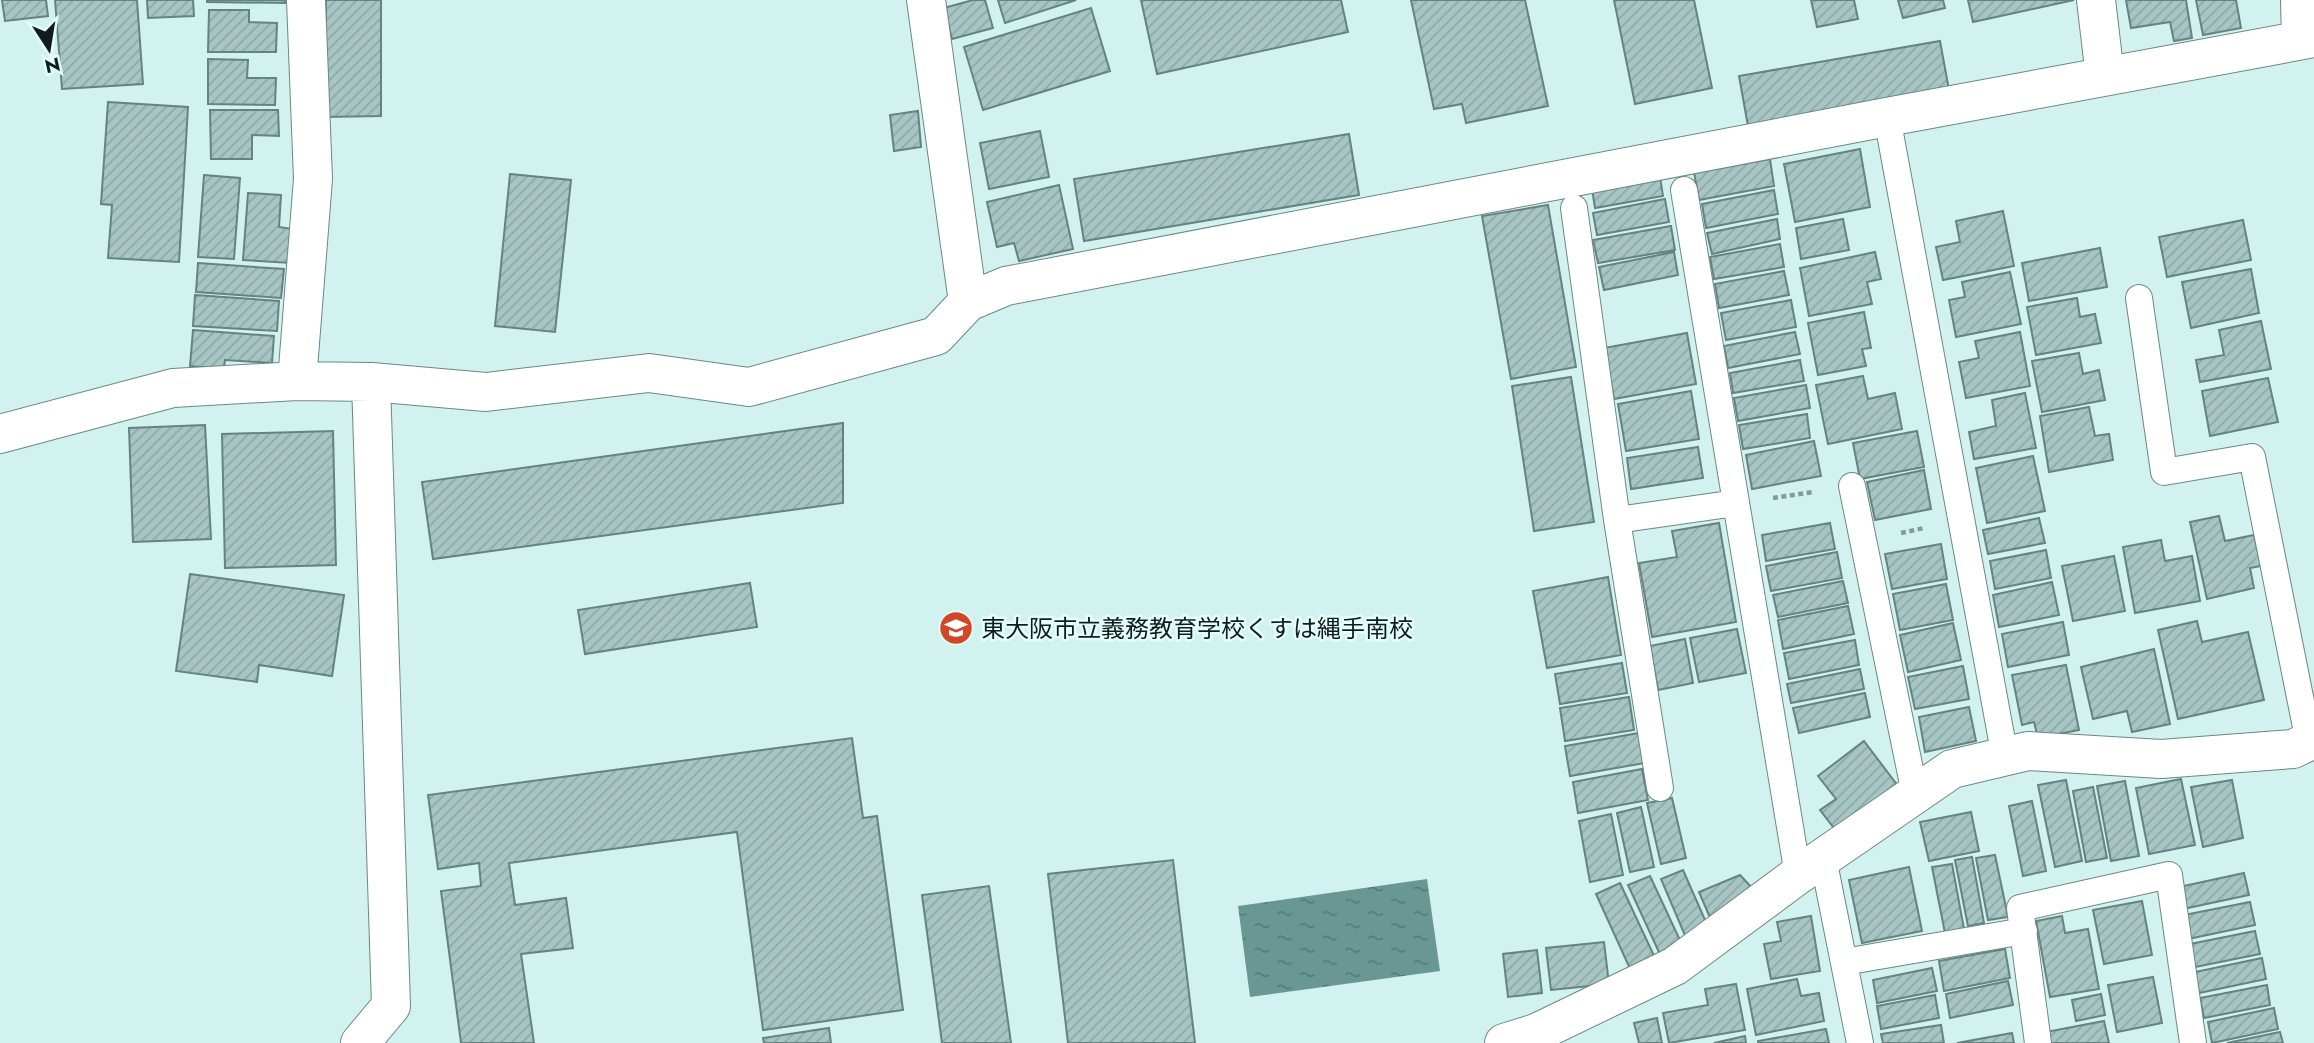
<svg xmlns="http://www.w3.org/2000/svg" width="2314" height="1043" viewBox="0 0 2314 1043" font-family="Jost,'Noto Sans JP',sans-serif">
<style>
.water{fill:url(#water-ripples)}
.building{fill:url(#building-hatch);stroke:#658381;stroke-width:2}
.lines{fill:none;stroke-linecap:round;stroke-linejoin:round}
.service-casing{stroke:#6b8886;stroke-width:28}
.minor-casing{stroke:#6b8886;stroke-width:40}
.path{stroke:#849b9a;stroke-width:4.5;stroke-dasharray:5 3.5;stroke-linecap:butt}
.service{stroke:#fff;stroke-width:26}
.minor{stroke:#fff;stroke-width:38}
.labels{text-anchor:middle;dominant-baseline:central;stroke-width:5;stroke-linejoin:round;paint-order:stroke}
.poi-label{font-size:24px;fill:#111d1c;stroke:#e4fefc;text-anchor:start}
</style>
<defs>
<pattern id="water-ripples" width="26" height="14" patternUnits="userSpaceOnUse" patternTransform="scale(1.75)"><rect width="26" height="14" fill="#699794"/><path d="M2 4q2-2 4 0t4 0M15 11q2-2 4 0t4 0" fill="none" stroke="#557b78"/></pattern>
<pattern id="building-hatch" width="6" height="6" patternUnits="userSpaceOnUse" patternTransform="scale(1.75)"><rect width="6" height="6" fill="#a6c5c3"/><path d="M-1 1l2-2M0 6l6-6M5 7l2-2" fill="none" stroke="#8ea9a7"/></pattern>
</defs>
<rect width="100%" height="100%" fill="#d2f2f0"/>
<path class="water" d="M1427,879L1440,971L1250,997L1238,906Z"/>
<path class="building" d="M2,0H46L48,16L5,21Z
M55,0H137L143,84L62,89Z
M147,0H193L194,16L148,18Z
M207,0H285V3L207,2Z
M326,0H381V116L326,117Z
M973,0H985L993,28L952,39L944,8Z
M998,0H1076L1005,23Z
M1141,0H1341L1348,32L1157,74Z
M1411,0H1525L1548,106L1466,123L1462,104L1434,109Z
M1614,0H1694L1712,88L1635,104Z
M1811,0H1854L1858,19L1817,27Z
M1898,0H1943L1945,8L1903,18Z
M1968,0H2074L1973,22Z
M2126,0H2186L2192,38L2174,41L2170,22L2131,28Z
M2196,0H2236L2241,28L2203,35Z
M1091,8L1110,71L983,110L964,47Z
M209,10H249V22L277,23L276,52H208Z
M1940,41L1949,90L1748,126L1739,76Z
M208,59L248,60L247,78H276L275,105L208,104Z
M108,102L188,107L179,262L108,258L112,205L101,204Z
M210,110H278L279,136L252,135V159H211Z
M918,111L921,147L894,151L890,115Z
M1040,131L1049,177L989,189L980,143Z
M1349,134L1359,195L1084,241L1074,179Z
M1860,149L1870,207L1795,222L1784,164Z
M1770,159L1774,186L1699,200L1694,172Z
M510,174L571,180L555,332L495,326Z
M204,175L240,178L234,259L198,257Z
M1660,177L1663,196L1595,208L1592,189Z
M1059,185L1073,249L1019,261L1014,243L997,247L987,202Z
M1774,190L1778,214L1706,228L1702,204Z
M248,193L281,195L279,227L293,229L291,263L243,260Z
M1665,199L1669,222L1597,235L1593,213Z
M1548,205L1576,367L1511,379L1482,216Z
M2003,211L2014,266L1943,280L1936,247L1960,242L1956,221Z
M1777,219L1780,239L1712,254L1707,233Z
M1843,219L1849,250L1801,259L1796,228Z
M2243,220L2251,260L2167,277L2159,237Z
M1671,226L1675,250L1598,263L1593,240Z
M1780,244L1784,267L1714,279L1710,257Z
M2100,248L2107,287L2029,301L2022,263Z
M1674,252L1678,275L1604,290L1599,267Z
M1875,252L1881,279L1867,282L1872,304L1809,316L1800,268Z
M198,263L284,269L281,298L196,292Z
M2251,269L2259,313L2191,328L2182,282Z
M1784,271L1789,295L1719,308L1715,284Z
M2010,272L2021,324L1956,337L1949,300L1965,297L1962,282Z
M195,295L279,301L277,331L193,326Z
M2077,298L2080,317L2095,314L2101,343L2036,355L2027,307Z
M1791,300L1796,327L1726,340L1721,313Z
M1864,312L1871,348L1862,349L1866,366L1818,375L1808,323Z
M2261,321L2271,369L2200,382L2196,360L2224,355L2219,330Z
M193,330L274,336L272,363L225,360L224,369L190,366Z
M1795,332L1800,354L1728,368L1724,346Z
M2020,332L2030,386L1966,398L1959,362L1979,358L1975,341Z
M1687,333L1696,384L1614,399L1604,348Z
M2079,353L2083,374L2099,370L2105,400L2042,412L2032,361Z
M1800,360L1804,381L1733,393L1730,373Z
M1863,376L1868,399L1895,393L1902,429L1828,444L1816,385Z
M1571,377L1594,522L1534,531L1512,386Z
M2268,378L2278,422L2210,436L2202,391Z
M1806,385L1810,408L1738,421L1734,398Z
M1691,391L1699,439L1626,451L1618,404Z
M2025,393L2036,448L1974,459L1969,432L1996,426L1992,400Z
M2089,407L2095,436L2109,434L2113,460L2049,472L2040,416Z
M1807,414L1810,438L1743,449L1739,425Z
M843,423V503L433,559L422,482Z
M205,425L211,539L133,542L129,428Z
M333,431L336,565L225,568L222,434Z
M1917,431L1924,467L1860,479L1853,443Z
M1814,441L1821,476L1752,489L1746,455Z
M1698,447L1703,478L1631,489L1627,458Z
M2033,456L2045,511L1987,523L1976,468Z
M1924,470L1931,509L1875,520L1867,482Z
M2219,516L2225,541L2254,535L2261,566L2250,568L2254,588L2207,599L2190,522Z
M2039,518L2045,543L1988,554L1983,530Z
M1719,523L1736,622L1652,637L1639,563L1677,557L1672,531Z
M1830,523L1835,549L1766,561L1762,535Z
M2161,540L2165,561L2192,556L2200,601L2135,613L2123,547Z
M1941,544L1947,579L1892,589L1885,554Z
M2046,550L2051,578L1995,589L1990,561Z
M1837,552L1842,578L1771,591L1766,566Z
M2114,556L2125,611L2073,621L2062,566Z
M190,574L344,595L332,676L259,665L257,682L176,671Z
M1608,577L1621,655L1547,668L1533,591Z
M1843,581L1848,603L1778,617L1773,595Z
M2052,582L2059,615L1999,627L1993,595Z
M750,583L757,627L585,654L578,610Z
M1946,584L1953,620L1900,630L1893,594Z
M1848,606L1854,634L1783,649L1778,620Z
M2197,621L2202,642L2248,632L2264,700L2178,719L2158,630Z
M2063,622L2069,655L2008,667L2002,634Z
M1953,623L1961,660L1908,672L1900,635Z
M1737,629L1746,673L1699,682L1690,638Z
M1685,639L1693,683L1658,690L1650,646Z
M1855,640L1859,665L1789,679L1784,653Z
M2154,649L2170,724L2132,732L2127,711L2093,719L2081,667Z
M1622,663L1627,693L1560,704L1555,674Z
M2066,665L2079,730L2038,738L2034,722L2022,725L2012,675Z
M1963,666L1969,699L1915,709L1908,677Z
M1860,669L1864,689L1791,703L1787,684Z
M1865,693L1870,717L1799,733L1793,708Z
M1629,697L1634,730L1565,741L1560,708Z
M1969,707L1976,741L1925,752L1919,717Z
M1639,733L1645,763L1570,776L1565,746Z
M852,738L863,818L877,816L903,1010L763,1030L737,832L509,863L515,905L566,898L573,948L521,954L534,1043H461L441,891L481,886L479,863L438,869L428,795Z
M1864,741L1898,786L1837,832L1820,810L1836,799L1818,776Z
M1642,769L1648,800L1578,813L1573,782Z
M2181,779L2195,845L2149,854L2136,788Z
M2066,780L2082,861L2055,867L2038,785Z
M2232,780L2243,838L2203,847L2191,787Z
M2125,781L2139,856L2111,861L2097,786Z
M2093,787L2107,858L2086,862L2073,791Z
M1672,798L1686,858L1661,864L1647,803Z
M2032,801L2046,871L2023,876L2009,806Z
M1641,807L1654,867L1630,872L1617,813Z
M1971,812L1979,851L1929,861L1920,822Z
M1611,814L1623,875L1590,882L1579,821Z
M1995,855L2008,917L1988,920L1976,858Z
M1972,857L1984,923L1968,926L1955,860Z
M1173,860L1195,1043H1068L1048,874Z
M1952,864L1964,929L1945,933L1932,867Z
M1909,867L1922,931L1862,943L1849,880Z
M1683,870L1709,929L1689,945L1661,879Z
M2244,873L2249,895L2183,909L2179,887Z
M1740,875L1754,890L1714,927L1699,892Z
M1650,876L1685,951L1663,961L1628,885Z
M1620,883L1656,960L1631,971L1596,894Z
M989,886L1011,1043H942L922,895Z
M2142,901L2152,955L2104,964L2093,910Z
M2250,902L2255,925L2188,939L2184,915Z
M1811,916L1820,971L1771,979L1764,944L1781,941L1777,922Z
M2062,916L2065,933L2088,929L2099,989L2050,997L2036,921Z
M2255,931L2260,954L2195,967L2190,944Z
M1604,942L1609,984L1551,990L1546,948Z
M2005,949L2010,978L1944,991L1939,961Z
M1537,950L1542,993L1508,997L1503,954Z
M2262,958L2266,979L2199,993L2195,972Z
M1932,968L1937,991L1877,1003L1873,980Z
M2153,977L2162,1023L2117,1032L2108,985Z
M1797,979L1801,996L1819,993L1824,1021L1756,1035L1747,989Z
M2008,981L2013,1005L1950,1018L1946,994Z
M1736,984L1745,1030L1669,1043L1663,1013L1708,1005L1705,989Z
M2267,985L2270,1005L2204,1018L2200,998Z
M2101,994L2105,1015L2076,1021L2072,1000Z
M1935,995L1939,1018L1881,1029L1877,1006Z
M2274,1008L2278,1029L2212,1043L2208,1022Z
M1657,1018L1662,1043H1639L1634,1023Z
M2104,1021L2109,1043H2048L2046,1032Z
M1941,1025L1944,1043H1883L1881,1034Z
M829,1028L831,1043H764L763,1038Z
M1826,1029L1829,1043H1758V1041Z
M2280,1032L2283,1043H2227Z
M2012,1033L2014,1043H1957Z
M1745,1036L1746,1043H1714Z"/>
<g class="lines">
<g class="service-casing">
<path id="service" d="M1887,117L2005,757
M1684,190L1798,875
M1574,208L1617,520L1660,788
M2139,298L2164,472L2252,457L2309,742
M1852,486L1915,794
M1617,520L1736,503
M1823,858L1860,1043
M1844,962L2024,931
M2038,1043L2020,908L2169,875L2193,1043"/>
</g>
<g class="minor-casing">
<path id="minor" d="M926,0L968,302
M2096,0L2105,76
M2300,0L2301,40
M297,381L313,179L306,0
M0,434L173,388L297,381L371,382L486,392L649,373L749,387L936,336L968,302L1006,286L1887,117L2314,38
M360,1043L391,1006L371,382
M1504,1043L1536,1033L1675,966L1798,875L1952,769L2028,751L2161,759L2293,749L2314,739"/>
</g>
<path class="path" d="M1773,498L1813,492
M1901,533L1924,528"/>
<use href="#service" class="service"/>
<use href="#minor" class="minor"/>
</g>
<defs>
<g id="school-disc" transform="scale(1.75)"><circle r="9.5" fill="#d24827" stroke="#e4fefc"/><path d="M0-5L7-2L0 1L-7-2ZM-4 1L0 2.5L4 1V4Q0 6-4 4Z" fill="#fff"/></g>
</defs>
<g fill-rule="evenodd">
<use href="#school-disc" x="956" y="628"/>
</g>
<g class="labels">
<g class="poi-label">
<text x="981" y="628">東大阪市立義務教育学校くすは縄手南校</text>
</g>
</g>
<g transform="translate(49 49) rotate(168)" stroke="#e4fefc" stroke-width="5" paint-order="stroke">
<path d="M0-5L12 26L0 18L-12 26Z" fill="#111d1c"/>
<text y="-10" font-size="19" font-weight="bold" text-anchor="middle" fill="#111d1c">N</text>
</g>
</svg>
